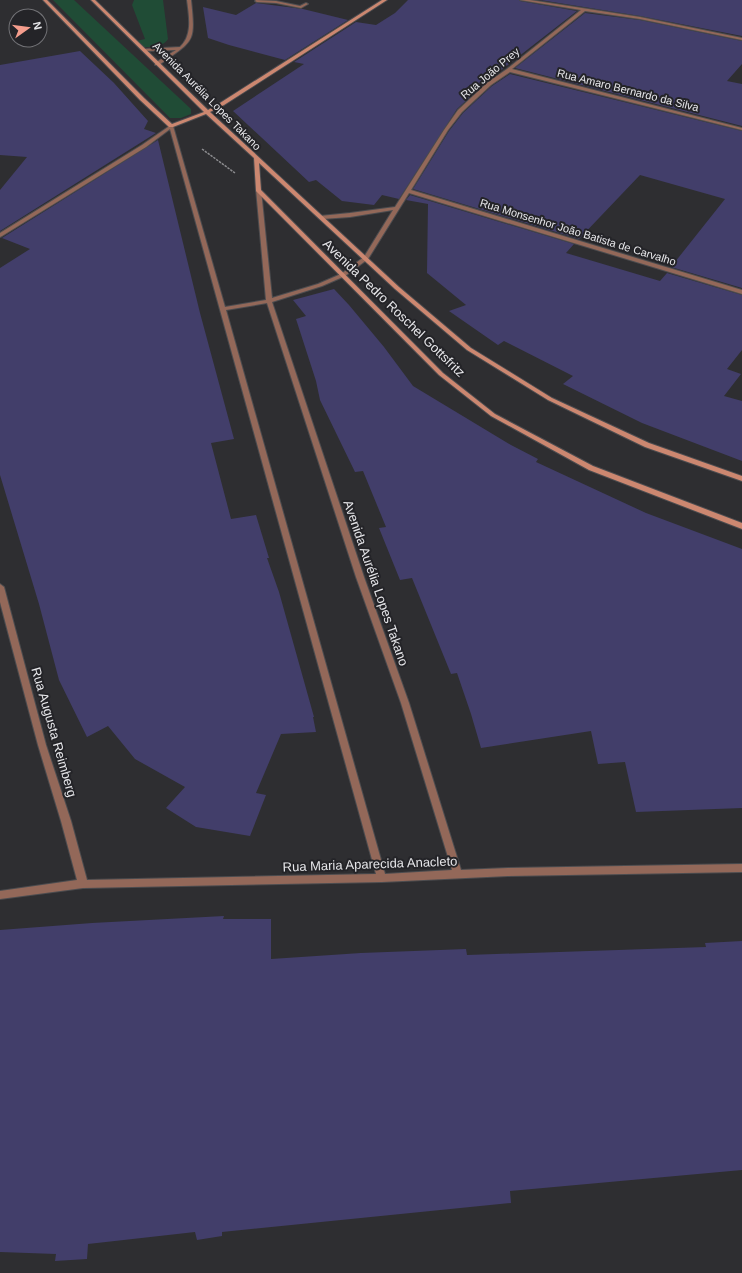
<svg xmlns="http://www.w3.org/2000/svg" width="742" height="1273" viewBox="0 0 742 1273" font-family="Helvetica,sans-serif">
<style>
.green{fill:#204c36}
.building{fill:#423e6a}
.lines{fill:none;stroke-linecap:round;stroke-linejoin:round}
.lane-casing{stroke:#4c4c4f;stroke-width:2}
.street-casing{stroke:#4c4c4f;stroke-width:2}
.secondary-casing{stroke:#4c4c4f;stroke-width:2}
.path{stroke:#8b8b8e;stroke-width:1.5;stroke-dasharray:2.5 1;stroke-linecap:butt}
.lane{fill:#936859;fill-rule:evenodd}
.street{fill:#936859;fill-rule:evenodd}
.secondary{fill:#cc8770;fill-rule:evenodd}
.labels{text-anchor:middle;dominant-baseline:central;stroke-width:4;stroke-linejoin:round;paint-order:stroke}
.far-street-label{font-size:11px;fill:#e7e7ea;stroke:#242428}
.street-label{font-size:13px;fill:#e7e7ea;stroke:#242428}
</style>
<rect width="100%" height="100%" fill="#2e2e31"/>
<path class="green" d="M53,0H74L191,109V114L181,118H170Z
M134,0H163L168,39C163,47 151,47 143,47L136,41L145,39L132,5Z"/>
<path class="building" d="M408,0H519L520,1L577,11L486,82L457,109L399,199L382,195L374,205L342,201L316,180L309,182L233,111L304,64L294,62L356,22L376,25L395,13Z
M540,0H742V36L640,16Z
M256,3L303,9L348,20L285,60L229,45L208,38L203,7L236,15Z
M585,13L640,20L742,41V64L727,81L742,84V126L515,68Z
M80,51L114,83L148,121L144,129L156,133L0,231V190L27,157L0,155V65Z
M510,74L742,131V288L671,267L725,199L640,175L579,239L413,189L449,131L463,113L492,86Z
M158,140L200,313L234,439L211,443L231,519L256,515L269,558H267L279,592L314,717H313L316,732L281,734L256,793L266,795L250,836L196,827L166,808L185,787L135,759L108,726L87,737L59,680L39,604L0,475V268L30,249L2,238Z
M410,195L574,244L566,253L660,281L667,273L742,295V350L727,369L741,374L724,396L742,401V461L642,423L563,384L573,376L504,341L498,345L449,311L466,305L427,273L428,204L406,200Z
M334,289L349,305L384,347L413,386L511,445L538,459L536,462L646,513L742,549V808L636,812L625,762L598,764L591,731L481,748L471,714L457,673L451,674L412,578L400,580L379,528L386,527L363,471L355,472L320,400L316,381L296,319L306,316L293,300Z
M224,916L223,919H271V959L361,953L466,949L467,955L706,947L705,943L742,941V1170L510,1191L511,1203L222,1232V1236L197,1240L195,1232L88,1244L87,1259L55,1261L56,1254L0,1252V930L92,923Z"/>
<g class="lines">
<g class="lane-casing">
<path id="lane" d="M256,0L276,1L300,6L306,3L308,4L301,8L276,3L257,2L255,1Z"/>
</g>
<g class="street-casing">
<path id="street" d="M187,0H191C196,45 193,40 159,65H155V63L176,50L144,51L142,50L144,49L180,47C193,35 189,16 187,0Z
M520,0H530L640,17L742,38V40L640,19L585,11L512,69L742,128V130L510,72L491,85L462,112L448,130L411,190L742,290V294L409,193L368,259L345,276L322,286L272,302L364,577L409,703L461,870L508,868L742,864V872L508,876L382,882L83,888L0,899V891L77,880L61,821L38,745L0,602V584L4,587L46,745L71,821L87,880L376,874L170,129L146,147L2,236L0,237V233L142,145L171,125L173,126L225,307L266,300L256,189L261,190L272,298L318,284L341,274L364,257L393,210L350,217L322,219L320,218V216L350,213L395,207L444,130L458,110L487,83L507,69L581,10ZM267,303L356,577L401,703L452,870L385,874L226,310Z"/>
</g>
<g class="secondary-casing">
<path id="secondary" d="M43,0H47L144,98L172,124L204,112L91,0H95L208,110L220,103L382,0H387L224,105L210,112L399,287L471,348L552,398L649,443L742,476V481L645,447L548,400L467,350L395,289L259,163L261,190L443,373L495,414L593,466L742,523V529L589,470L491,416L439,375L256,191L254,158L206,114L173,127H169L140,100Z"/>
</g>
<path class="path" d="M202,149L235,173"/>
<use href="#lane" class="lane"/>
<use href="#street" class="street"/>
<use href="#secondary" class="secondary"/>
</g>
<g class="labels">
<g class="far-street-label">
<text transform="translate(490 73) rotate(-40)">Rua João Prey</text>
<text transform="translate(628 90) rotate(14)">Rua Amaro Bernardo da Silva</text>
<text transform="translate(207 96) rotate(45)">Avenida Aurélia Lopes Takano</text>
<text transform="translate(578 232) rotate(17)">Rua Monsenhor João Batista de Carvalho</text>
</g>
<g class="street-label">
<text transform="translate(394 308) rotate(44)">Avenida Pedro Roschel Gottsfritz</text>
<text transform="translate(376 583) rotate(71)">Avenida Aurélia Lopes Takano</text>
<text transform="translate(54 732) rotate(74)">Rua Augusta Reimberg</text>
<text transform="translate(370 864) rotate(-2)">Rua Maria Aparecida Anacleto</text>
</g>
</g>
<g transform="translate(28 28) rotate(76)"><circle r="19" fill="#242428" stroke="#727276"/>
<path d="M0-3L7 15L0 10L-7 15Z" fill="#f49d8d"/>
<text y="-6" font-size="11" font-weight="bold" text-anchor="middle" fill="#e7e7ea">N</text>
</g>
</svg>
